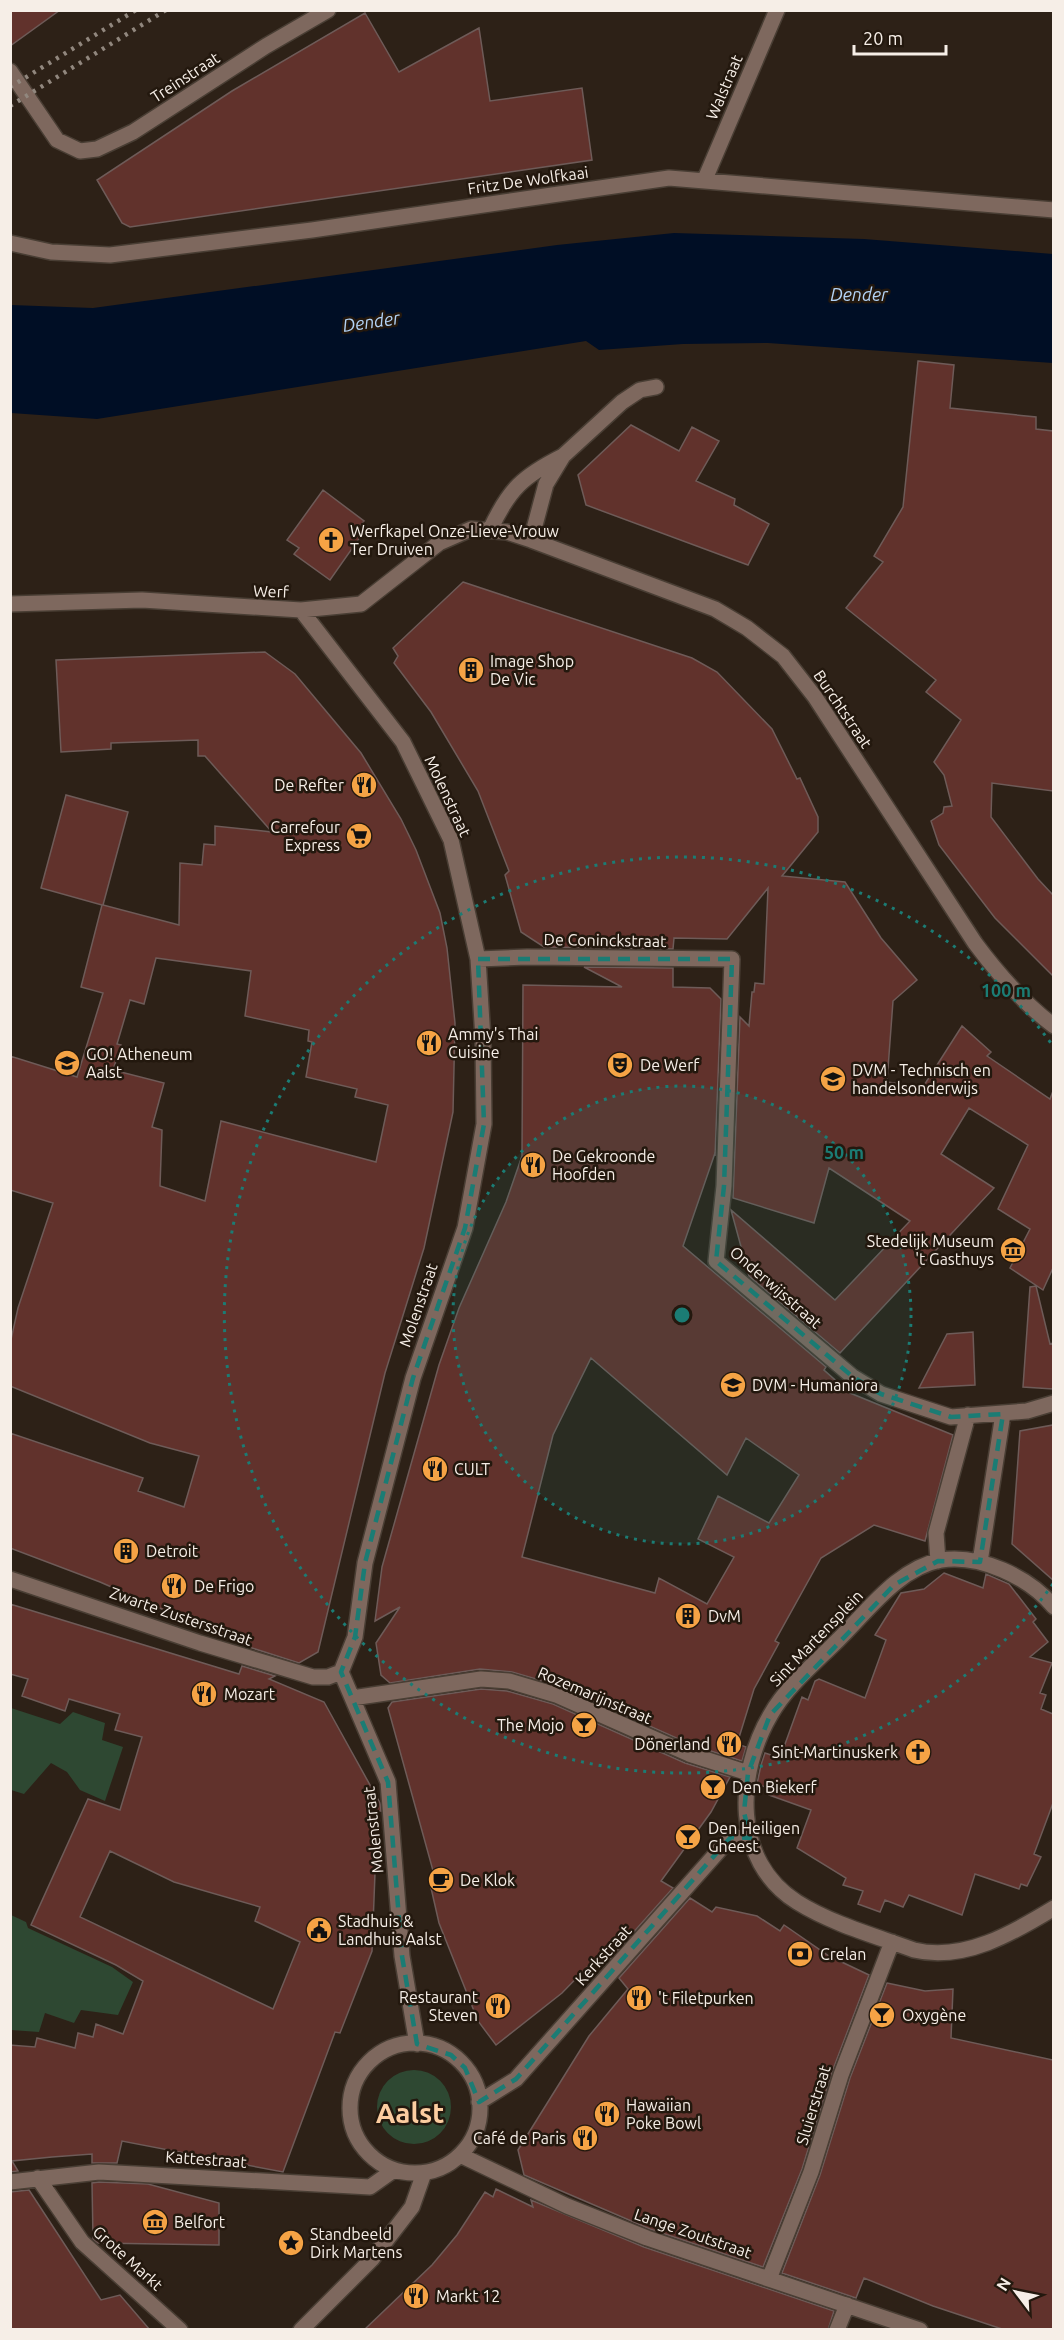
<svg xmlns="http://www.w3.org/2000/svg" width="1064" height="2340" viewBox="0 0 1064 2340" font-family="Ubuntu,sans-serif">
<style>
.green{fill:#2e4832}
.water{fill:#000e25}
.building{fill:#61322c;stroke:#6e5b58;stroke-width:1.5;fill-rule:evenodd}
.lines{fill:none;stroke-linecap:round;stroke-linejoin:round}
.minor-casing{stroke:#493e34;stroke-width:18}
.minor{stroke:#7e685e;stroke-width:15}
.rail{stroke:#91877e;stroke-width:4.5;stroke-dasharray:3 6;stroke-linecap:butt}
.marked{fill:none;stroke:#1b7c74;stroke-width:4.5;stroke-dasharray:12 8;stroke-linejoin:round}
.ring{fill:none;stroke:#1b7c74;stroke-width:3;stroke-dasharray:3 6}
.labels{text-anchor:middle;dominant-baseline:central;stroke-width:5;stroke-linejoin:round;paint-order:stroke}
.street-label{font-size:16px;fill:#f6eee7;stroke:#23180e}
.poi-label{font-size:16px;fill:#f6eee7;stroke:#23180e;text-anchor:start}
.water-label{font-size:18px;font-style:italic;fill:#b3d3f6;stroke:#23180e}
.town-label{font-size:28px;font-weight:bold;fill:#fccda0;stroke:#23180e}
.centre{fill:#1b7c74;stroke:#23180e;stroke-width:3}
.ring-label{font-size:18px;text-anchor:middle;font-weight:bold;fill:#1b7c74;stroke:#23180e;stroke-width:5;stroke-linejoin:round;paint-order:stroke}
</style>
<rect width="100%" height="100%" fill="#2d2117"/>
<path class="green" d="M11,1708L60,1724L73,1712L105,1723L102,1740L123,1747L105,1801L80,1790L67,1772L51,1763L24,1794L11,1790Z
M11,1915L26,1922L28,1928L112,1967L133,1982L118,2015L81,2010L74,2023L45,2013L39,2032L11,2030Z
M377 2107a37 37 0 1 1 74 0a37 37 0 1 1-74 0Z"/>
<path class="water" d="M674,233L864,239L1053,254V363L768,343L683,344L599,350L586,341L97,419L11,413V305L93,308L557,245Z"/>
<path class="building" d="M10,10H60L10,46Z
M365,13L399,72L479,28L490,101L582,88L592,160L130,227L122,223L97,180L232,91Z
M918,361L954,365L950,408L1036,417V429L1053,431V791L992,783L991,817L1038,879L1053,895V976L995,918L939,845L931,821L943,813L944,807L952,806L944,775L934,762L961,720L926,692L936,680L846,608L883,562L874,556L903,507Z
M631,425L679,451L692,427L719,441L696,481L735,499L734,505L769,524L748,565L586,505L578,475Z
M323,490L364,521L358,529L363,533L330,580L294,554L299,548L287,540Z
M463,582L692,658L717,672L772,729L797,779L800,778L818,817V832L782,876L845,882L881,938L917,980L893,1001L887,1082L923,1087L962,1026L991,1052L987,1056L1050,1099L1053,1091V1268L1043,1290L1010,1268L1030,1229L998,1209L1028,1145L969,1108L941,1154L994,1188L840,1353L749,1276L731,1210L835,1300L910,1221L829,1168L814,1223L733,1198L740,1017L749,1026L752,992H754L755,983L764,984L768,888L727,939L674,938L673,949L544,947L521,932L505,875L509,871L478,791L431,712L394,663L398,656L393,648Z
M265,652L295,674L361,753L401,819L416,850L440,913L447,948L455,1023L453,1112L424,1248L385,1373L318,1652L299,1663L249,1647L100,1582L10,1548V1433L143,1478L138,1491L184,1507L199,1456L150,1443L10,1386V1344L18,1308L53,1203L10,1190V1056L77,1077L103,993L81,987L102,905L41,888L66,795L128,812L103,905L179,925L180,863L202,865L204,844L215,845V826L272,832L205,756H198V740L111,743V749L61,752L56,660ZM156,958L251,971L245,1016L309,1030L308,1041L312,1042L306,1077L357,1089L355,1097L388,1105L376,1162L221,1121L205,1201L160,1186L162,1130L152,1127L164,1083L113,1070L121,1045L117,1044L130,1000L144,1004Z
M584,967L673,968V987L710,988L721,999L715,1156V1153L683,1246L826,1367L824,1370L850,1393L953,1435L925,1541L874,1525L821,1558L775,1641L779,1643L754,1689L737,1744L746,1747L742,1761L692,1745L560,1686L512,1672L480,1669L390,1683L381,1675L376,1643L400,1607L375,1621L382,1567L439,1365L459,1308L506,1202L522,1156L523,985L622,987ZM591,1358L727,1475L746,1438L799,1475L769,1523L718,1496L698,1539L734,1557L707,1604L659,1578L655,1593L522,1557L553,1435Z
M1036,1286L1050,1344L1053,1343V1389L1023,1387L1030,1287Z
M973,1332L975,1385L919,1388L947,1334Z
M1053,1425V1580L1012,1544L1020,1431Z
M944,1573L983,1588L986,1574L1009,1584L1036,1619L1033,1622L1048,1642L1030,1657L1052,1663L1040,1693L1046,1695L1041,1709L1053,1714V1803L1034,1854L1041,1857L1027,1886L1021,1884L1019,1889L975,1874L962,1915L909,1895L903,1907L885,1900L880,1912L858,1904L863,1891L843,1885L846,1878L797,1848L811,1810L769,1795L771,1789L757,1784L761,1765L765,1753L780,1758L802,1697L808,1700L815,1681L819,1679L865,1698L886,1640L875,1635L901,1593L924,1589Z
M10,1604L239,1674L242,1666L275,1676L269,1679L324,1702L380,1803L381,1811H370L375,1873L372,1951L340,2033L335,2032L283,2172L122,2141L117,2163H92V2154L52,2157L12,2161L18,2171L10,2172V2045L35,2047L37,2038L75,2048L78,2033L93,2037L96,2024L123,2034L143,1981L116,1965L31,1925L88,1799L120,1810L142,1737L115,1730L120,1714L69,1699L65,1711L22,1696L28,1679L10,1674ZM110,1851L174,1882L260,1907L255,1921L300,1942L273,2009L80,1917Z
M481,1689L507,1691L553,1704L685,1763L730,1777L711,1812L661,1881L673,1888L605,1964L598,1956L562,1993L496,2045L478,2021L439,1923L431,1888L437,1885L388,1708L392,1702Z
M690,1898L712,1912L716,1907L757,1916L780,1931L784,1925L829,1956L869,1975L832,2072L802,2169L763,2267L650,2229L524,2175L518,2150L589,2036L628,1989L619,1978Z
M887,1983L925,1991L953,1989L951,2038L1053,2060V2330H1005L933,2306L864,2278L856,2298L782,2273L820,2175L850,2078Z
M99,2182L148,2184L219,2203V2245L98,2243L93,2239L92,2183Z
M496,2189L533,2207L531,2200L644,2247L834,2311L828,2330H364L432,2265L457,2235L485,2192L493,2197Z
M29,2190L101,2300L120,2295L150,2330H10V2192Z"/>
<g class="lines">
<g class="minor-casing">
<path id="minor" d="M10,71L57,140L80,151L97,149L133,132L266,46L328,10
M705,179L777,10
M10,243L51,252L110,255L312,230L669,178L1054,210
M490,530C509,489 523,476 563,456
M531,540L546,484L563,456L622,402L640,390L656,387
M10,604L142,600L301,610L361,604L439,543L471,529L507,532L531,540L715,609L747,628L783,656L815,697L975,943C998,974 1023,1003 1054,1026
M301,610L403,742L451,840L478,959L483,1039L484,1124L465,1228L413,1378L365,1563L355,1637L341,1672
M478,959L527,957L732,959L724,1186L716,1261L853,1377L881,1394L951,1417L1027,1411L1054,1403
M938,1561L936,1533L968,1415
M980,1562L1003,1414
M10,1579L200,1643L313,1677H328L341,1672
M1054,1607C1029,1577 980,1554 941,1560C898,1568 867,1612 838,1640C815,1663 787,1686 771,1714C736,1773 732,1861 797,1902C832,1924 876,1936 914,1950C964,1962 1013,1933 1054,1908
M341,1672L388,1782L402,1956L417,2044
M352,1698L481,1679L509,1681L556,1695L689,1754L748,1773
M350 2108a65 65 0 1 1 130 0a65 65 0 1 1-130 0Z
M479,2102L516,2079L731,1837L750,1838
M460,2155L567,2206L647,2238L920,2330
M38,2178L82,2242L180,2330
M10,2182L99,2172L370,2187L394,2170
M769,2279L811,2172L841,2075L892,1942
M301,2330L372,2259L412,2207L424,2173
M837,2330L847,2305"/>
</g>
<use href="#minor" class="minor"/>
<path class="rail" d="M10,87L136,10
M10,106L166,10"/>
</g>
<path class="marked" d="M478,959H732L724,1186L716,1261L853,1377L881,1394L951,1417L1003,1414L980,1562L938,1561L894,1585L770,1715L748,1773L744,1812L750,1838L731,1837L516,2079L479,2102L465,2068L451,2055L417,2044L402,1956L388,1782L341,1672L355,1637L365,1563L413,1378L465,1228L484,1124Z"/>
<circle cx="682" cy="1315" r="229" fill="#1b7c74" fill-opacity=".12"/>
<g class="ring">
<circle cx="682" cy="1315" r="229"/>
<path d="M1053 1584A458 458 0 1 1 1053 1046"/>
</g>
<defs>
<g id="church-disc" transform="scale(1.35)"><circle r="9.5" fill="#f5a345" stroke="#23180e"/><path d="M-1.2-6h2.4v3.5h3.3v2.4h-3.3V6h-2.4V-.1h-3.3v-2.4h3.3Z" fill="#111"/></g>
<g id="building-disc" transform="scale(1.35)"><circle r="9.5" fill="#f5a345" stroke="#23180e"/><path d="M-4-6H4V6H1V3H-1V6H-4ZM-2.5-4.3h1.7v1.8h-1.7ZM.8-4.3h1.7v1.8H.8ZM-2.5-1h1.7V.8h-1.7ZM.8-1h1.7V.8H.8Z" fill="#111"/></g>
<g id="restaurant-disc" transform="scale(1.35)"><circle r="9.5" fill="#f5a345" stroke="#23180e"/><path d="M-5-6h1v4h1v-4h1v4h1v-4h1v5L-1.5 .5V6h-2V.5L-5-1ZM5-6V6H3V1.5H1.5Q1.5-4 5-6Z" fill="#111"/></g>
<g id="supermarket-disc" transform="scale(1.35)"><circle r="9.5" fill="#f5a345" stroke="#23180e"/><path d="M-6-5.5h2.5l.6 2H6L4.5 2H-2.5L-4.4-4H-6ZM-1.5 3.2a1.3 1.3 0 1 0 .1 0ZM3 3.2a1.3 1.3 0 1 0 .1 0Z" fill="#111"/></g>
<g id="school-disc" transform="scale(1.35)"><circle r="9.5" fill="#f5a345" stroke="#23180e"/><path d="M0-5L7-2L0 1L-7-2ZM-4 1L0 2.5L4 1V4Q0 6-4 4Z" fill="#111"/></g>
<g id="theatre-disc" transform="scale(1.35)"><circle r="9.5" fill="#f5a345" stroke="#23180e"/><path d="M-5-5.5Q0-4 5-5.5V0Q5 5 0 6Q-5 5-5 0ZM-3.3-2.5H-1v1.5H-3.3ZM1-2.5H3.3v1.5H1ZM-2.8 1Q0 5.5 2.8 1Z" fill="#111"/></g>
<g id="museum-disc" transform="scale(1.35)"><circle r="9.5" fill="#f5a345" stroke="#23180e"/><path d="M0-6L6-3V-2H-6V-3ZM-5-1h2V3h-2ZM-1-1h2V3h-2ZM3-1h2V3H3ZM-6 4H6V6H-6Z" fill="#111"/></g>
<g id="bar-disc" transform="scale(1.35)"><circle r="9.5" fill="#f5a345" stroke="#23180e"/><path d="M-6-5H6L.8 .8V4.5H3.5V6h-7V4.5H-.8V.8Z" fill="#111"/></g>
<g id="cafe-disc" transform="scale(1.35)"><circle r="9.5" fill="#f5a345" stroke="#23180e"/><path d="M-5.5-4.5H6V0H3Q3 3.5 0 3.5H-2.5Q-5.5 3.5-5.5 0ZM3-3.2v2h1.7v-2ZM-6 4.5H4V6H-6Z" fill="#111"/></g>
<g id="civic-disc" transform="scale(1.35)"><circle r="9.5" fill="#f5a345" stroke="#23180e"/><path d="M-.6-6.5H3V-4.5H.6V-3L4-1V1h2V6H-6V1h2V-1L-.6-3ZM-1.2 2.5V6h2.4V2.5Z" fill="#111"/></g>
<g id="bank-disc" transform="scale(1.35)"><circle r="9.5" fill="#f5a345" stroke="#23180e"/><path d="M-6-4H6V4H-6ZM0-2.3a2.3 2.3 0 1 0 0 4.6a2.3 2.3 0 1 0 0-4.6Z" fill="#111"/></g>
<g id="sight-disc" transform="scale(1.35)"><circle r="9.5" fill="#f5a345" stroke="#23180e"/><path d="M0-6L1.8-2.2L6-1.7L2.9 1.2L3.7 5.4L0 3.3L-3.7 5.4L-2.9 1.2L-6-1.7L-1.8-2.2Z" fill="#111"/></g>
</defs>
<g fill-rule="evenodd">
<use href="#church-disc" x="331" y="540"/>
<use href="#building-disc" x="471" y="670"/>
<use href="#restaurant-disc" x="364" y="785"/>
<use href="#supermarket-disc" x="359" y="836"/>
<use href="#restaurant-disc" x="429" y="1043"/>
<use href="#school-disc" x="67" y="1063"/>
<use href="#theatre-disc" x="620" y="1065"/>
<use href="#school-disc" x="833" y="1079"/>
<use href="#restaurant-disc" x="533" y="1165"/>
<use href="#museum-disc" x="1013" y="1250"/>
<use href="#school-disc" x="733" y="1385"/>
<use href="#restaurant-disc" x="435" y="1469"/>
<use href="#building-disc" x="126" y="1551"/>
<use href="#restaurant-disc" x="174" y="1586"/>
<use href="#building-disc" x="688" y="1616"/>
<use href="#restaurant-disc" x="204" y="1694"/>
<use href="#bar-disc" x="584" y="1725"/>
<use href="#restaurant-disc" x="729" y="1744"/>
<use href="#church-disc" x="918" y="1752"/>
<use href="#bar-disc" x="713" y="1787"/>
<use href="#bar-disc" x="688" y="1837"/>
<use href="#cafe-disc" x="441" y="1880"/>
<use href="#civic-disc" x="319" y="1930"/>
<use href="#bank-disc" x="800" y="1954"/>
<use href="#restaurant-disc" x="639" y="1998"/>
<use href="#restaurant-disc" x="498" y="2006"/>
<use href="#bar-disc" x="882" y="2015"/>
<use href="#restaurant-disc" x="607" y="2114"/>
<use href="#restaurant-disc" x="585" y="2138"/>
<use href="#museum-disc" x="155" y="2222"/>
<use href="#sight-disc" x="291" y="2243"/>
<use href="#restaurant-disc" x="416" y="2296"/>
</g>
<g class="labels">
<g class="street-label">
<text transform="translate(185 77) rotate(-33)">Treinstraat</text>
<text transform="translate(724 87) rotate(-67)">Walstraat</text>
<text transform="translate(528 180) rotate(-8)">Fritz De Wolfkaai</text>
<text transform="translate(271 591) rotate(2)">Werf</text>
<text transform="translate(843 709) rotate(56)">Burchtstraat</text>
<text transform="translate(448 796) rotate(65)">Molenstraat</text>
<text transform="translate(605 940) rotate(1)">De Coninckstraat</text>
<text transform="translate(776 1287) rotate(41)">Onderwijsstraat</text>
<text transform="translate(418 1305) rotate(-71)">Molenstraat</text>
<text transform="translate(181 1616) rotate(19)">Zwarte Zustersstraat</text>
<text transform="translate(816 1638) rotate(-46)">Sint Martensplein</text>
<text transform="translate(595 1695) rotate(23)">Rozemarijnstraat</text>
<text transform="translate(373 1830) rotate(-96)">Molenstraat</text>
<text transform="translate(603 1955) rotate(-48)">Kerkstraat</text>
<text transform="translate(813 2105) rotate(-73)">Sluierstraat</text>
<text transform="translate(206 2159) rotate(4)">Kattestraat</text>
<text transform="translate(693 2233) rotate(19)">Lange Zoutstraat</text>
<text transform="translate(128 2258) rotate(42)">Grote Markt</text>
</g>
<g class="poi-label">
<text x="350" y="531">Werfkapel Onze-Lieve-Vrouw<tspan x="350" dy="18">Ter Druiven</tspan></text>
<text x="490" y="661">Image Shop<tspan x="490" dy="18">De Vic</tspan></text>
<text x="344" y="785" text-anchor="end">De Refter</text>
<text x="340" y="827" text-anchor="end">Carrefour<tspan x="340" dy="18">Express</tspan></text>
<text x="448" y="1034">Ammy's Thai<tspan x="448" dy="18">Cuisine</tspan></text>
<text x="86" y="1054">GO! Atheneum<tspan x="86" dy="18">Aalst</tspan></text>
<text x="640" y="1065">De Werf</text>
<text x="852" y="1070">DVM - Technisch en<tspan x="852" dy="18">handelsonderwijs</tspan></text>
<text x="552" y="1156">De Gekroonde<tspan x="552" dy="18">Hoofden</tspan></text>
<text x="994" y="1241" text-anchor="end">Stedelijk Museum<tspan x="994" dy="18">'t Gasthuys</tspan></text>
<text x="752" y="1385">DVM - Humaniora</text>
<text x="454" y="1469">CULT</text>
<text x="146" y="1551">Detroit</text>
<text x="194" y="1586">De Frigo</text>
<text x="708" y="1616">DvM</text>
<text x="224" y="1694">Mozart</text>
<text x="564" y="1725" text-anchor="end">The Mojo</text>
<text x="710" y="1744" text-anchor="end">Dönerland</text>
<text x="898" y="1752" text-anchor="end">Sint-Martinuskerk</text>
<text x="732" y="1787">Den Biekerf</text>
<text x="708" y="1828">Den Heiligen<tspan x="708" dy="18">Gheest</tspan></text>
<text x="460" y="1880">De Klok</text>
<text x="338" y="1921">Stadhuis &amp;<tspan x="338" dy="18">Landhuis Aalst</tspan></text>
<text x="820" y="1954">Crelan</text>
<text x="478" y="1997" text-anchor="end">Restaurant<tspan x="478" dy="18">Steven</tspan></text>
<text x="658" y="1998">'t Filetpurken</text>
<text x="902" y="2015">Oxygène</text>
<text x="626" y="2105">Hawaiian<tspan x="626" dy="18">Poke Bowl</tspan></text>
<text x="566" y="2138" text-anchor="end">Café de Paris</text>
<text x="174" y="2222">Belfort</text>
<text x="310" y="2234">Standbeeld<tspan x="310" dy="18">Dirk Martens</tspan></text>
<text x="436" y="2296">Markt 12</text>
</g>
<g class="water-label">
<text x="859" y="294">Dender</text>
<text transform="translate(371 321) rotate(-8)">Dender</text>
</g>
<g class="town-label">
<text x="410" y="2112">Aalst</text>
</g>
</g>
<circle cx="682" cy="1315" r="9" class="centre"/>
<g class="ring-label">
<text x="1006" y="997">100 m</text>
<text x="844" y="1159">50 m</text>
</g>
<rect width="1064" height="2340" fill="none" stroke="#f6eee7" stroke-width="24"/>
<g transform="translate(1016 2292) rotate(302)" stroke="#23180e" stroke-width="4.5" paint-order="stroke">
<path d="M0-4.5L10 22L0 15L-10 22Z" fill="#f6eee7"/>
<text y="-9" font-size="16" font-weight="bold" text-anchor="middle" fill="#f6eee7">N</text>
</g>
<path d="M854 45v9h92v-9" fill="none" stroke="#f6eee7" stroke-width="3"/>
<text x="863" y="45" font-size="18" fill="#f6eee7" stroke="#23180e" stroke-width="4.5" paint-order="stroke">20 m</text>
</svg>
